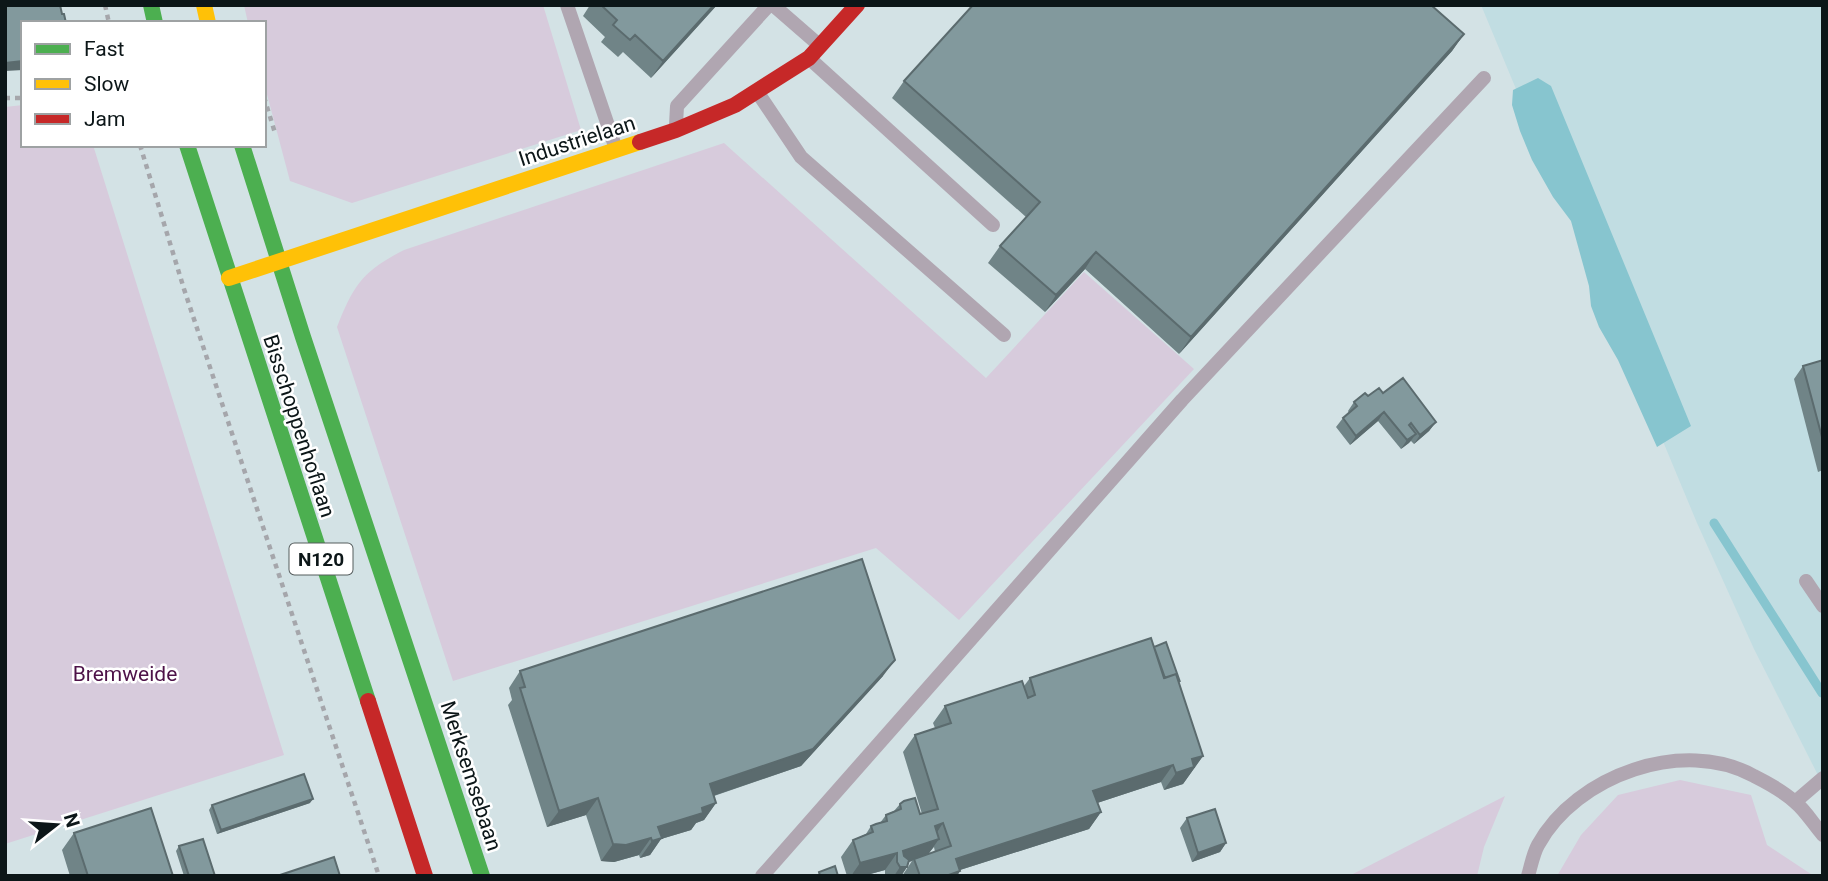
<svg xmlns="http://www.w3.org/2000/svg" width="1828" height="881" viewBox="0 0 1828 881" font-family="Roboto,sans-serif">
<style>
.built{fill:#c1dde2}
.green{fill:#d7cbdc}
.water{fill:#87c5cf}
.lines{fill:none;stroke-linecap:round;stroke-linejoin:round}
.stream{stroke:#87c5cf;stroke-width:9}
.path{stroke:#a5a6ab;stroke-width:4.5;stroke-dasharray:5 5;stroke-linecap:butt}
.lane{stroke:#b0a6b1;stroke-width:14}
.fast{stroke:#4caf50;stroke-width:16}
.slow{stroke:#ffc107;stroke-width:16}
.jam{stroke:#c62828;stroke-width:16}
.wall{fill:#708487;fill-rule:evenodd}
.shaded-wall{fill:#5b6b6e}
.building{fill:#82999d;stroke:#5b6b6e;stroke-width:2}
.labels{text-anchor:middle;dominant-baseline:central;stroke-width:5;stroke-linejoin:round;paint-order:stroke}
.shield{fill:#fff;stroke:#555c5d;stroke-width:2}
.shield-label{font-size:19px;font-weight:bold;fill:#0c1618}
.street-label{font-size:21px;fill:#0c1618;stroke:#fff}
.park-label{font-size:21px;fill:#4d1248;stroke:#fff}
</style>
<rect width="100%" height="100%" fill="#d3e2e5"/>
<path class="built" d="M1481,5H1823V785L1754,649L1697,523Z"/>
<path class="green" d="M244,5H543L581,130L352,203L290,181L264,83V23H248Z
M23,105V145H93L284,755L5,844V107Z
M724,143L986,378L1084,272L1194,369L959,620L876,548L453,681L337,327C354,284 363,271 404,250Z
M1680,780L1751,795L1767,845L1814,876H1557L1581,835L1618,795Z
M1505,796L1484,847L1477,876H1349Z"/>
<path class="water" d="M1538,78L1551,86L1691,426L1657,447L1618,360L1599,327L1591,306L1589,286L1571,221L1553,197L1532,160L1520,131L1512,105L1513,90Z"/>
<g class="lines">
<path class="stream" d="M1714,523L1822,693"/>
<path class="path" d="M105,5L109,23
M264,97L275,133
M5,98H23
M140,145L184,289L379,876"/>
<path class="lane" d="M567,5L616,149
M773,5L819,45
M810,59L993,225
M758,93L801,157L1004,335
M676,125L677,106L769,5
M1806,581L1823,606
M1795,802L1823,778
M762,876L1182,400L1484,78
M1528,876C1531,866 1533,854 1538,845C1576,775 1684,737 1754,776C1768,783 1784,792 1795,802C1806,811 1814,825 1823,835"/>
<path class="fast" d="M151,5L155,23
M187,145L368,701
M242,145L303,337L482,876"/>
<path class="slow" d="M204,5L208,23
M229,278L640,142"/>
<path class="jam" d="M640,142L676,130L735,105L809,58L857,5
M368,701L425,876"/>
</g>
<path class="wall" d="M590,5H717L651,78L623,52L618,57L601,42L605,37L583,16Z
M1464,34L1452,51L1179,354L1085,269L1045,312L988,263L1000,246L1026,217L892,98L904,81Z
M1823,360V470L1818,472L1794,379L1803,366Z
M1383,393L1436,422L1429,431L1414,444L1411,441L1401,449L1378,421L1350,445L1336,427L1343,418L1349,413L1348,411L1354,402L1368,396Z
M1154,647L1179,683L1203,756L1183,784L1164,790L1161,782L1097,803L1101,812L1089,829L960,870L957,876H902L912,861L908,862L907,867L901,876H885V870L863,876H847L841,857L853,840L866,834L871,826L880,823L886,815L894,811L900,804L920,814H922L903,752L915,735L935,728L933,723L945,706L1024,686L1030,678ZM934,847L935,852L928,854Z
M520,671L883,676L801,766L714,796L716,803L704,820L696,823L691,830L661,839L650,855L640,858L639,855L614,862L601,861L586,815L547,827L508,705L512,700L509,688Z
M310,803L217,834L209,810L212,805Z
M1187,818L1226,843L1220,852L1192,862L1180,828Z
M74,833L173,876H70L62,850Z
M179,846L215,876H184L176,851Z"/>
<path class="shaded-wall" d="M714,5H717L651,78L663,61Z
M1464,34L1452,51L1179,354L1191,337Z
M23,61V70L5,71V63Z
M1096,252L1085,269L1045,312L1056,295Z
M1384,412L1378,421L1350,445L1356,436Z
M1436,422L1429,431L1414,444L1420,435Z
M1416,434L1409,443L1401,449L1407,440Z
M895,660L883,676L801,766L698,801L710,784Z
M1203,756L1183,784L1164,790L1176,773L1192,759Z
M1173,765L1161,782L1082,808L1093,791Z
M598,798L586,815L547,827L559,811Z
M313,799L310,803L217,834L221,830Z
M716,803L704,820L696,823L691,830L661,839L650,855L640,858L652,841L651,838L639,855L614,862L601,861L613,844L658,827L702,808Z
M1101,812L1089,829L944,875L956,859Z
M943,823L932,840L935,826Z
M939,839L927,856L914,859L912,861L899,865L903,851Z
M1226,843L1220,852L1192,862L1198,853Z
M897,853L885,870L863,876H851L860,863Z
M900,867H907L901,876H894Z
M960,871L957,876H946Z"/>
<path class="building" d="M5,5H60L62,14H64L66,23H23V61L5,63Z
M601,5H714L663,61L635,35L630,40L613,25L617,20Z
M973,5H1431L1464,34L1191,337L1096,252L1056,295L1000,246L1040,202L904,81Z
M1823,360V441L1803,366Z
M1403,378L1436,422L1420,435L1411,423L1409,425L1416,434L1407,440L1384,412L1356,436L1343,418L1357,406L1354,402L1365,393L1368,396L1379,388L1383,393Z
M862,559L895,660L813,749L710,784L716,803L702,808L703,813L658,827L662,838L652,841L651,838L626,845L613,844L598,798L559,811L520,688L525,687L520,671Z
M1151,638L1164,678L1176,674L1203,756L1192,759L1194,767L1176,773L1173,765L1093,791L1101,812L956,859L960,871L946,876H920L914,859L951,846L943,823L935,826L939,839L903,851L904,856L909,860L907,867H900L897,862V853L860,863L853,840L873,832L871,826L876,824L887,821L886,815L901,809L900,804L904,801L915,798L920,814L938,809L915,735L951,723L945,706L1022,681L1028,698L1035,695L1030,678Z
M1166,642L1180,682L1176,674L1165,678L1154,647Z
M304,774L313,799L221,830L212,805Z
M151,808L173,876H88L74,833Z
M1215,809L1226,843L1198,853L1187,818Z
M203,839L215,876H189L179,846Z
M334,857L340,876H277Z
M835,866L838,876H820L819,872Z"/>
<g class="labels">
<rect class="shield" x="289.5" y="543.5" width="63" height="31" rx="5"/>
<g class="shield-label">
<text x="321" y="559">N120</text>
</g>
<g class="street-label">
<text transform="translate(577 141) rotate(-18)">Industrielaan</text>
<text transform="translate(299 426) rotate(72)">Bisschoppenhoflaan</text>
<text transform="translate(471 776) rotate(72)">Merksemsebaan</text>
</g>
<g class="park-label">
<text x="125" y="674">Bremweide</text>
</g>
</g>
<rect width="1828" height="881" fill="none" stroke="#0c1618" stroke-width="14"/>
<rect x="21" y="21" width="245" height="126" fill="#ffffff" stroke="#9ea2a3" stroke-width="2"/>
<rect x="35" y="44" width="35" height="10" fill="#4caf50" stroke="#9ea2a3" stroke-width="2"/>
<text x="84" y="56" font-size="21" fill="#0c1618">Fast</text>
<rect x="35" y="79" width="35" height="10" fill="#ffc107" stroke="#9ea2a3" stroke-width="2"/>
<text x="84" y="91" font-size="21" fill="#0c1618">Slow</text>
<rect x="35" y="114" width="35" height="10" fill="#c62828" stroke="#9ea2a3" stroke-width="2"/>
<text x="84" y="126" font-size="21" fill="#0c1618">Jam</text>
<g transform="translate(56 825) rotate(73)" stroke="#ffffff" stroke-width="5" paint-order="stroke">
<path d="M0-5L12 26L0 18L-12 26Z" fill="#0c1618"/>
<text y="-10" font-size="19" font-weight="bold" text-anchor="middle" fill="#0c1618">N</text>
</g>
</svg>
